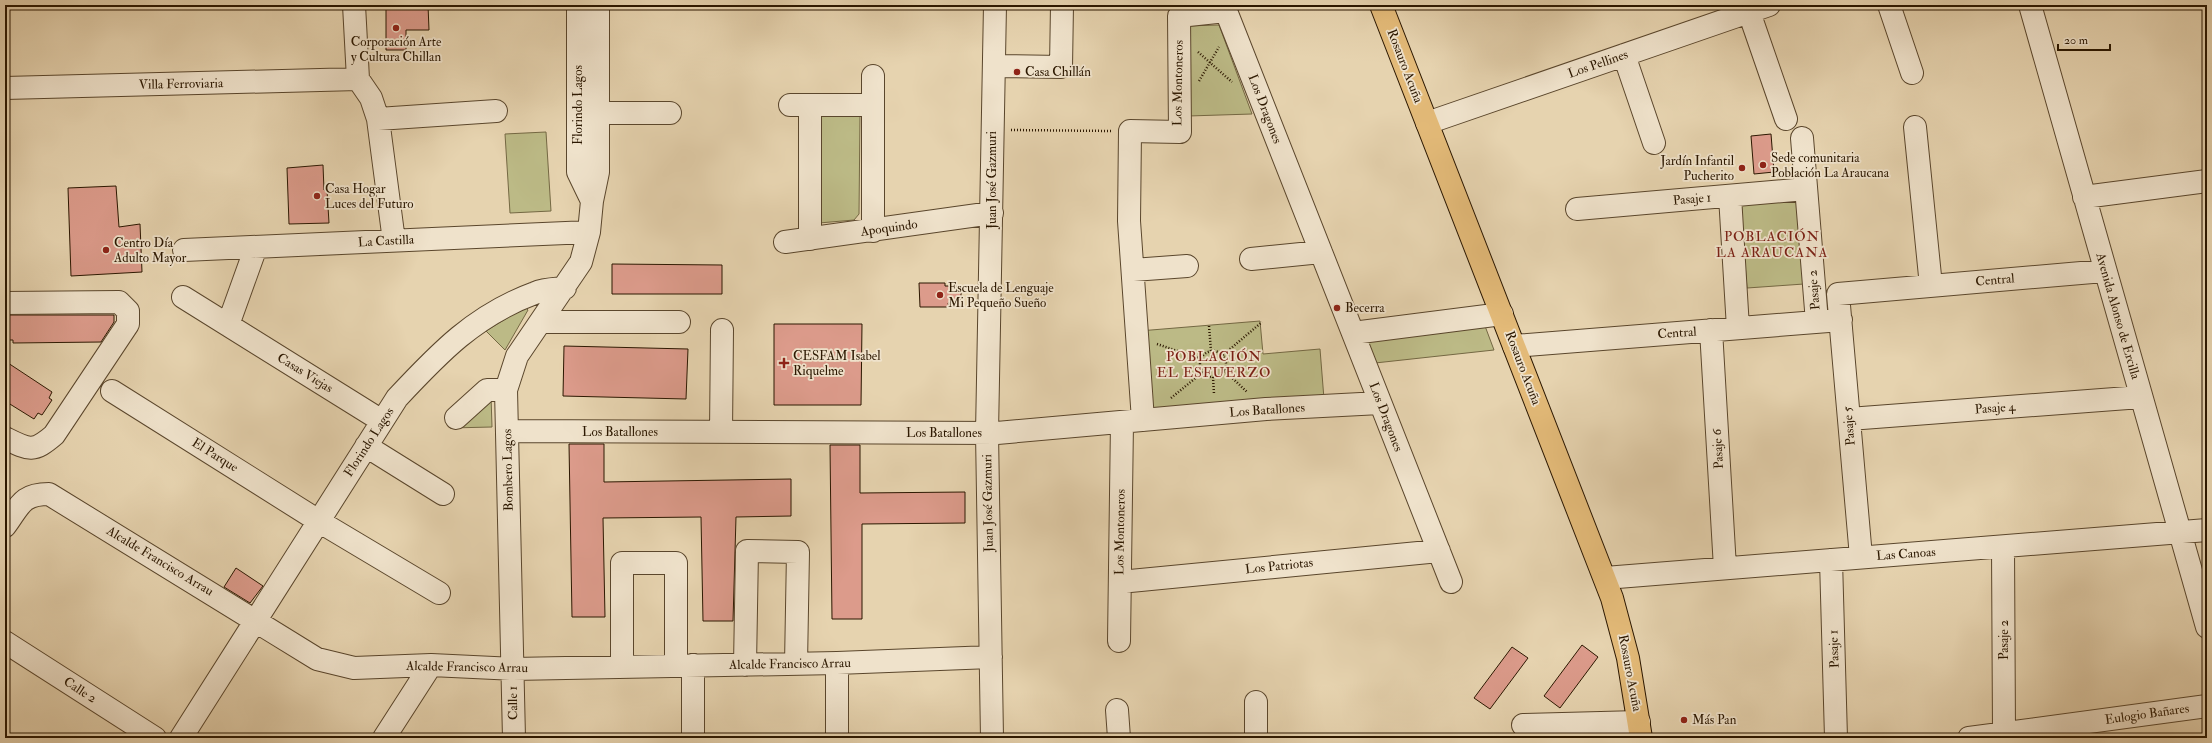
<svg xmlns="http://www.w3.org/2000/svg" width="2212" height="743" viewBox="0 0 2212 743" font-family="'IM FELL Double Pica',serif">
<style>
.green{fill:#bcba86;stroke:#746843}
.building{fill:#dc9b8b;stroke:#2b1700}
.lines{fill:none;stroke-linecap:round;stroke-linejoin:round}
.minor-casing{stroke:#5a462c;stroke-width:24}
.major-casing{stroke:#2b1700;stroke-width:24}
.path{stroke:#2b1700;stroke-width:2.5;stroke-dasharray:1 2;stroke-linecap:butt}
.minor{stroke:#efe2cb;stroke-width:22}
.major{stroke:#e3ba78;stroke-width:22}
.poi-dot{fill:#8f2418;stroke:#efe2cb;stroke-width:1.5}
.labels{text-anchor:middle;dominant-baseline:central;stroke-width:3.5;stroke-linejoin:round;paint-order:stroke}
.poi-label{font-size:13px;fill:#2b1700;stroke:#efe2cb;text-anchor:start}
.street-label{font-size:13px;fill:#2b1700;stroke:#efe2cb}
.neighbourhood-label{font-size:14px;letter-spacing:1px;fill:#7a1f14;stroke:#efe2cb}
</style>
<rect width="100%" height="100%" fill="#e6d3af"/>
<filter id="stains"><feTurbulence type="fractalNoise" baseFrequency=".005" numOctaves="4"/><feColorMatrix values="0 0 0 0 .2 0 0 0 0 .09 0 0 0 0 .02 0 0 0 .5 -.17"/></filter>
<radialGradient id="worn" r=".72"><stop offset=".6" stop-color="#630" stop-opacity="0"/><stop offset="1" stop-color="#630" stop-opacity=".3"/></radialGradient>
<path class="green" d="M1219,25L1252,114L1188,116L1185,26Z
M816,114H860L859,214L854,220L819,223Z
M546,132L551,211L510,213L505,134Z
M1797,198L1804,284L1747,288L1740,202Z
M525,307L528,310L505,350L486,331Z
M1260,321L1263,354L1320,349L1324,399L1147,414L1139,331Z
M1485,326L1494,350L1375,363L1366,340Z
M487,396H491L492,427L450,428Z"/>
<path class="building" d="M386,5H428L429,30H406V50H386Z
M1771,134L1774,172L1754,174L1751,136Z
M323,165L324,190H327L329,223L289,224L287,168Z
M116,186L119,227L140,224L142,272L71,276L68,188Z
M612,264L722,265V294H612Z
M919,283H945V286H961V303H948L949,307H920Z
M5,315H114V322L101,342L13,343V340H5Z
M774,324H862L861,405H774Z
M564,346L688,349L686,399L563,396Z
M5,361L52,392L49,398L52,400L42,415L38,413L34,419L5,401Z
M569,444H604V482L791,479V516L736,517L733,621H703L701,517L603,518L605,617H572Z
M830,445H860V493L965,492V523L862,524V619H832Z
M236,568L263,586L250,603L224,587Z
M1582,645L1598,657L1560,708L1544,696Z
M1512,647L1528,658L1490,709L1474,698Z"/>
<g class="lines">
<g class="minor-casing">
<path id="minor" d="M354,5L358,79L371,98L378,119L394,241
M578,5V172L592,201
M1889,5L1912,73
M2030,5L2207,627
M1749,12L1786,119
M1624,55L1654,143
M994,66L1061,67L1062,5
M5,88L358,79
M790,105H873
M598,113H670
M378,119L496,111
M1427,123L1769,5
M1915,127L1931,286
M1802,138L1817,322
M1730,196L1738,328
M2084,197L2207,181
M1577,209L1806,189
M873,231V76
M810,239V105
M785,242L992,213
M184,250L589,232
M1251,259L1321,252
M1133,270L1187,266
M183,297L382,421
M5,303L119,302L128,311V324L54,435C33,453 29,450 5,438
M541,322H679
M228,325L256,247
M1711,330L1725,568
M1353,333L1502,314
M1514,346L1841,320
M112,391L325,525L439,593
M456,418L487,390H506
M1849,419L2141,397
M1143,420L1129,221L1130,131L1180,132L1179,16L1226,11L1451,582
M507,431L997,433L1266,409L1380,403
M721,432L722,330
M366,446L443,494
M5,526C20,506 21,494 49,494L317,659L354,668L431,665L513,669L837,663L991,657
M2003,547L2004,733
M1861,557L1838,294L2104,271
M1831,560L1836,738
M1605,578L2207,530
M1120,582L1439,551
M1119,641L1122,422
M5,642L155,738
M837,663V738
M693,665V738
M745,665L747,551L798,552L796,664
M622,667V563H676V666
M1256,702V738
M1117,710L1119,738
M1523,725L1639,722
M181,738L397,398C439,353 475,315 535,293C544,289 555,289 565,288
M384,738L431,665
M514,738L506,390L517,356L581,262L589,232L592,201L598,172V5
M992,738L987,433L995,5
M1969,738L2207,706"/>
</g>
<g class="major-casing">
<path id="major" d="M1381,5L1612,598L1628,658L1641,738"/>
</g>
<path class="path" d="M1198,52L1232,82
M1199,81L1219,47
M1011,130L1112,131
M1209,326L1211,351
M1157,344L1201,359
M1200 364a13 13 0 1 1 26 0a13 13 0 1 1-26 0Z
M1223,355L1262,322
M1224,370L1247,392
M1213,377L1214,394
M1171,398L1203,372"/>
<use href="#minor" class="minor"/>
<use href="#major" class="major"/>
</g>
<g class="poi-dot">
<circle cx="396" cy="28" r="4"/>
<circle cx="1017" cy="72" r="4"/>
<circle cx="1763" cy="165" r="4"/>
<circle cx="1742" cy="168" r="4"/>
<circle cx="317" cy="196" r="4"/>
<circle cx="106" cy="250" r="4"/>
<circle cx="940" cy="295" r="4"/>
<circle cx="1337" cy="308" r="4"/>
<path d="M782 357h4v4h4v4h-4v4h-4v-4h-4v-4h4z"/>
<circle cx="1684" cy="720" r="4"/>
</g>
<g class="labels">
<g class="poi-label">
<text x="396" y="42" text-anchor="middle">Corporación Arte<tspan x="396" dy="15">y Cultura Chillan</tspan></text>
<text x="1025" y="72">Casa Chillán</text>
<text x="1771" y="158">Sede comunitaria<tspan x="1771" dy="15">Población La Araucana</tspan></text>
<text x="1734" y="161" text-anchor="end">Jardín Infantil<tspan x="1734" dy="15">Pucherito</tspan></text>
<text x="325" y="189">Casa Hogar<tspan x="325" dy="15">Luces del Futuro</tspan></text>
<text x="114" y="243">Centro Día<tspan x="114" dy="15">Adulto Mayor</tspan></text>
<text x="948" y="288">Escuela de Lenguaje<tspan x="948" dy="15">Mi Pequeño Sueño</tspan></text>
<text x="1345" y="308">Becerra</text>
<text x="793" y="356">CESFAM Isabel<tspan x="793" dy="15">Riquelme</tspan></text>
<text x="1692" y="720">Más Pan</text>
</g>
<g class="street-label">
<text transform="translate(1598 64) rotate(-19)">Los Pellines</text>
<text transform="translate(1405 66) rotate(69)">Rosauro Acuña</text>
<text transform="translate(1178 83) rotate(-89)">Los Montoneros</text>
<text transform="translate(181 84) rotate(-1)">Villa Ferroviaria</text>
<text transform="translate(578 105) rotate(-90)">Florindo Lagos</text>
<text transform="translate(1265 109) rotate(69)">Los Dragones</text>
<text transform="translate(992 180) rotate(-90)">Juan José Gazmuri</text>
<text transform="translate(1692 199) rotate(-5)">Pasaje 1</text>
<text transform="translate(889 228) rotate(-8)">Apoquindo</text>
<text transform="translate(386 241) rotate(-3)">La Castilla</text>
<text transform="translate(1995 280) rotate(-5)">Central</text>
<text transform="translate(1814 290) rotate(-94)">Pasaje 2</text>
<text transform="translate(2118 316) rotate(74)">Avenida Alonso de Ercilla</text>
<text transform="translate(1677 333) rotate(-4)">Central</text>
<text transform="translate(1523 368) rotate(69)">Rosauro Acuña</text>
<text transform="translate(305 373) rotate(32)">Casas Viejas</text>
<text transform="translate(1995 408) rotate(-4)">Pasaje 4</text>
<text transform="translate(1267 410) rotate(-4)">Los Batallones</text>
<text transform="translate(1386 417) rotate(69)">Los Dragones</text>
<text transform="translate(1849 426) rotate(-95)">Pasaje 5</text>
<text x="620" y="432">Los Batallones</text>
<text x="944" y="433">Los Batallones</text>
<text transform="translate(369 442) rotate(-57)">Florindo Lagos</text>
<text transform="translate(1718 449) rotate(-93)">Pasaje 6</text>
<text transform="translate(215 455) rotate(32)">El Parque</text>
<text transform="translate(508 470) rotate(-91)">Bombero Lagos</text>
<text transform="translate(988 503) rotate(-91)">Juan José Gazmuri</text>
<text transform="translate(1120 532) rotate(-89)">Los Montoneros</text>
<text transform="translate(1906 554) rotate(-4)">Las Canoas</text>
<text transform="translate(160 561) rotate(31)">Alcalde Francisco Arrau</text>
<text transform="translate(1279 566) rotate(-6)">Los Patriotas</text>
<text transform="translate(2004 640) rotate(-90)">Pasaje 2</text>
<text transform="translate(1834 649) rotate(-92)">Pasaje 1</text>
<text transform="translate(790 664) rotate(-1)">Alcalde Francisco Arrau</text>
<text transform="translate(467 667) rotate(1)">Alcalde Francisco Arrau</text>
<text transform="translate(1630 673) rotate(79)">Rosauro Acuña</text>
<text transform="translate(80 690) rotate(33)">Calle 2</text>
<text transform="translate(513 703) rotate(-91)">Calle 1</text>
<text transform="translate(2147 714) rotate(-8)">Eulogio Bañares</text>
</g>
<g class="neighbourhood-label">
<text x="1772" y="236">POBLACIÓN<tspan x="1772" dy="16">LA ARAUCANA</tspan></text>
<text x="1214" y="356">POBLACIÓN<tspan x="1214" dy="16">EL ESFUERZO</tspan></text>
</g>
</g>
<rect width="2212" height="743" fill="none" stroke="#e6d3af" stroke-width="20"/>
<rect x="6" y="6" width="2200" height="731" fill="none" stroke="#2b1700" stroke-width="2"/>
<rect x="10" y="10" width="2192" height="723" fill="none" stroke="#2b1700"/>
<path d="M2058 44v6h52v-6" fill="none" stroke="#2b1700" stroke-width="2"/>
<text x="2064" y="44" font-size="12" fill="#2b1700" stroke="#efe2cb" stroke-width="3" paint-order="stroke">20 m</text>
<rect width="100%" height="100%" filter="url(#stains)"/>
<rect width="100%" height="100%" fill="url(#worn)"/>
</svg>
